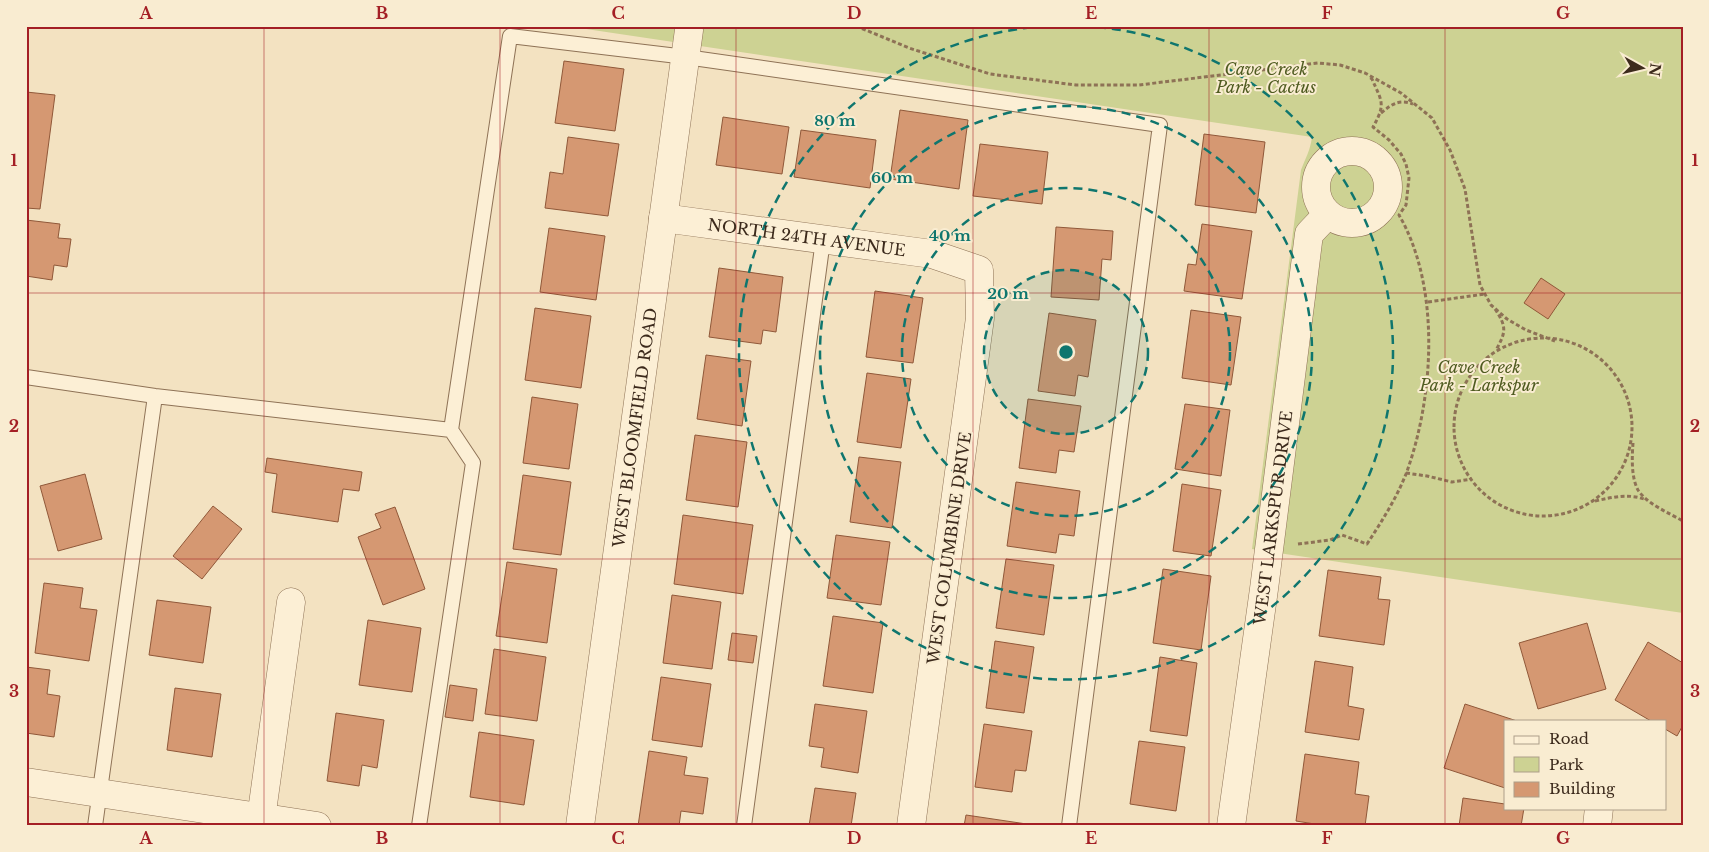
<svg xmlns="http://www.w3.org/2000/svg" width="1709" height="852" viewBox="0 0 1709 852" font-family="'Libre Baskerville',serif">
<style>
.green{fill:#cdd293}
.building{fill:#d59872;stroke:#905839}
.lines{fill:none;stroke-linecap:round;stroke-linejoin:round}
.lane-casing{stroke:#8e7256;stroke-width:16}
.street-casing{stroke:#8e7256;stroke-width:29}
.path{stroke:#8e7256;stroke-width:3;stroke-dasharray:4 2.5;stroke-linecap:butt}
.lane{stroke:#fcefd5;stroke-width:14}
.street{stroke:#fcefd5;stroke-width:28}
.grid{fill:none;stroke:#a41f25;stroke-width:1;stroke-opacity:0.55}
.ring{fill:none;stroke:#0f766e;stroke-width:2.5;stroke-dasharray:9 6}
.labels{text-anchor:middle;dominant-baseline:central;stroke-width:4;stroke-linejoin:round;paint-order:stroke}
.park-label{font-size:16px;font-style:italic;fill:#4f5b20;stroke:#f9ecd1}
.street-label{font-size:16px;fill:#3c2a1c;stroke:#f9ecd1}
.centre{fill:#0f766e;stroke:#f9ecd1;stroke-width:2.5}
.ring-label{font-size:15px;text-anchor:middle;font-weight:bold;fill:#0f766e;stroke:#f9ecd1;stroke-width:4;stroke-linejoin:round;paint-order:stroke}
.neatline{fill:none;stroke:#a41f25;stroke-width:2}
.grid-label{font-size:16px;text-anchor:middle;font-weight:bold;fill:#a41f25}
</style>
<rect width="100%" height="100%" fill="#f3e2c1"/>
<path class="green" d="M566,26H1683V613L1252,549L1301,170C1306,157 1310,151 1312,137Z"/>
<path class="building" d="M564,61L624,69L615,131L555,123Z
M26,92L55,95L40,209L26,208Z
M900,110L968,120L959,189L890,179Z
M723,117L789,127L782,174L716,165Z
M801,130L876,140L870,188L794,177Z
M1204,134L1265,142L1256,213L1195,205Z
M568,137L619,144L608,216L545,208L550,172L563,174Z
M980,144L1048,152L1042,204L973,196Z
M26,220L60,224L58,238L71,239L67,267L54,265L52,280L26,276Z
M1202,224L1252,231L1242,299L1184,291L1188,264L1196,265Z
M1056,227L1113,231L1111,260L1102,259L1099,300L1051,297Z
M549,228L605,236L596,300L540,292Z
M719,268L783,277L776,332L763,330L761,344L709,337Z
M1541,278L1565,294L1548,319L1524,303Z
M875,291L923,298L913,363L866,357Z
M535,308L591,316L581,388L525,380Z
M1191,310L1241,317L1231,385L1182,378Z
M1049,313L1096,320L1088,377L1078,375L1075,396L1038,391Z
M706,355L751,361L742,426L697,419Z
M867,373L911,379L901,448L857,442Z
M532,397L578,404L569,469L523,463Z
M1028,399L1081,406L1074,452L1059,450L1056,473L1019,468Z
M1185,404L1230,410L1221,476L1175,469Z
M695,435L747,442L738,507L686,500Z
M859,457L901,462L892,528L850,522Z
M267,458L362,472L359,491L343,489L338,522L272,512L277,474L265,472Z
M85,474L102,539L58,551L40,486Z
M523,475L571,482L561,555L513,549Z
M1016,482L1080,491L1074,536L1059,534L1056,553L1007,546Z
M1182,484L1221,490L1211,556L1173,551Z
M213,506L242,529L202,579L173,556Z
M395,507L425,589L383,605L358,537L381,528L375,514Z
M683,515L753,525L743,594L674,584Z
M836,535L890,542L881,605L827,598Z
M1006,559L1054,565L1044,635L996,628Z
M507,562L557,569L547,643L496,636Z
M1163,569L1211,576L1201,650L1153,643Z
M1328,570L1381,577L1378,599L1390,600L1384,645L1319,636Z
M44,583L83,588L80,608L97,610L89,661L35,653Z
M672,595L721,602L712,669L663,663Z
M157,600L211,607L203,663L149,655Z
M833,616L883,623L873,693L823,686Z
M368,620L421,628L412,692L359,685Z
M1587,623L1606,689L1538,709L1519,643Z
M732,633L757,636L753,663L728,660Z
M995,641L1034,647L1024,713L986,708Z
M1648,642L1683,663V725L1677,736L1665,729V721H1651L1615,700Z
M494,649L546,657L537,721L485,714Z
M1160,657L1197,663L1187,736L1150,731Z
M1315,661L1353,667L1348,706L1364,709L1359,740L1305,732Z
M26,667L50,670L47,694L60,696L54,737L26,733Z
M661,677L711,684L702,747L652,740Z
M450,685L477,689L473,721L445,717Z
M175,688L221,694L212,757L167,750Z
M815,704L867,711L858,773L821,767L824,748L809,746Z
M1465,704L1517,721H1505V788L1444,768Z
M336,713L384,720L377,768L362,765L359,786L327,781Z
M984,724L1032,731L1026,771L1015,770L1012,792L975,787Z
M479,732L534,740L524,805L470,797Z
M1139,741L1185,747L1176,811L1130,804Z
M649,751L687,757L684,775L708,778L703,814L681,811L679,826H638Z
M1305,754L1359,762L1355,794L1369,796L1365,826H1327L1296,821Z
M815,788L856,793L851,826H809Z
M1463,798L1505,804V808H1524L1521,826H1459Z
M966,815L1040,826H964Z"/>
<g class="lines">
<g class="lane-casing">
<path id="lane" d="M26,377L155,396L451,430L510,36L686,57L1160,125L1069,826
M95,826L155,396
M419,826L473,463L451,430
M744,826L823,240"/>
</g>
<g class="street-casing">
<g id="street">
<circle cx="1352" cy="187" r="36"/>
<path id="s1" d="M663,218L932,254L979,270L980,318L911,826"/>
<path d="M26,782L317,826"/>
<path d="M260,826L291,602"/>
<path id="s2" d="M580,826L689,30"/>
<path id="s3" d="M1231,826L1264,589L1309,234L1327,215"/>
<path d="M1597,826L1599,808"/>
</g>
</g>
<path class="path" d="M856,26L909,48L990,74L1076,85H1139L1318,63L1340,65L1365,73L1401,93L1432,118L1450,150L1465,189L1480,285L1491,305L1507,319L1526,330L1555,341
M1381,113C1392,104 1399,99 1413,104
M1428,302L1485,294
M1495,309C1507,327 1506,332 1496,350
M1454 427a89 89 0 1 1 178 0a89 89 0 1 1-178 0Z
M1633,443C1632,457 1631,477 1638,490C1647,504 1669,513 1683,521
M1406,473L1427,476L1452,482L1472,479
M1595,501C1614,497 1628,493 1647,500
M1298,544L1330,540L1342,535L1367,544C1382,521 1396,499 1406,474C1434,398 1441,287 1399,215L1406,205L1409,178L1406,164L1401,154L1389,140L1373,127C1386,104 1382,102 1372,79L1369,77"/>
<use href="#lane" class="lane"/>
<use href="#street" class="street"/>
</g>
<path class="grid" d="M264,26V826M500,26V826M736,26V826M973,26V826M1209,26V826M1445,26V826M26,293H1683M26,559H1683"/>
<circle cx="1066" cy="352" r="82" fill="#0f766e" fill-opacity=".12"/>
<g class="ring">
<circle cx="1066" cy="352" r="82"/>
<circle cx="1066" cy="352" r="164"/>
<circle cx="1066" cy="352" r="246"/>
<path d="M1097 27A327 327 0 1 1 1035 27"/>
</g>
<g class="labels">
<g class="park-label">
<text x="1266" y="69">Cave Creek<tspan x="1266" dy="18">Park - Cactus</tspan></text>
<text x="1479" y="367">Cave Creek<tspan x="1479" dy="18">Park - Larkspur</tspan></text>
</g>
<g class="street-label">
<text stroke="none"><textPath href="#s1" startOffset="145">NORTH 24TH AVENUE</textPath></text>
<text stroke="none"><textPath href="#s2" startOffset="402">WEST BLOOMFIELD ROAD</textPath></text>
<text stroke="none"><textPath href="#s3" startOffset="311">WEST LARKSPUR DRIVE</textPath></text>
<text transform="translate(949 548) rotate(-82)">WEST COLUMBINE DRIVE</text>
</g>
</g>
<circle cx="1066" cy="352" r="8" class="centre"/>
<g class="ring-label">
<text x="835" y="126">80 m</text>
<text x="892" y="183">60 m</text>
<text x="950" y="241">40 m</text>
<text x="1008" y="299">20 m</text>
</g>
<rect width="1709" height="852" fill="none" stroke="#f9ecd1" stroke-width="55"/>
<rect x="1504" y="720" width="162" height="90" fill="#f9ecd1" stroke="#ad9e89"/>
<rect x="1514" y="736" width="25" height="8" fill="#fcefd5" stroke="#ad9e89"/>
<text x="1549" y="744" font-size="15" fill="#3c2a1c">Road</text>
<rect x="1514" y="757" width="25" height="15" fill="#cdd293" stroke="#ad9e89"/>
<text x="1549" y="770" font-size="15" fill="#3c2a1c">Park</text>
<rect x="1514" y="782" width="25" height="15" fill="#d59872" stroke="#ad9e89"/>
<text x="1549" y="794" font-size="15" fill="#3c2a1c">Building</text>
<g transform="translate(1642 68) rotate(98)" stroke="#f9ecd1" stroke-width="4" paint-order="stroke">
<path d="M0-4L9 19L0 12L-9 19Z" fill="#3c2a1c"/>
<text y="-8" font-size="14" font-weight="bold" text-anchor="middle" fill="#3c2a1c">N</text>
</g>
<rect x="28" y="28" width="1654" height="796" class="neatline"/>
<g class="grid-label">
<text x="146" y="19">A</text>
<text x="382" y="19">B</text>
<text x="618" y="19">C</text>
<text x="854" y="19">D</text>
<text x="1091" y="19">E</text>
<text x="1327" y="19">F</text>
<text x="1563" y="19">G</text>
<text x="14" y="166">1</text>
<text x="1695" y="166">1</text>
<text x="14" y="432">2</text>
<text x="1695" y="432">2</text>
<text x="14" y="697">3</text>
<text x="1695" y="697">3</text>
<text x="146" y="844">A</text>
<text x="382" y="844">B</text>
<text x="618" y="844">C</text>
<text x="854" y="844">D</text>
<text x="1091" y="844">E</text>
<text x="1327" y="844">F</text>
<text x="1563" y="844">G</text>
</g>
</svg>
